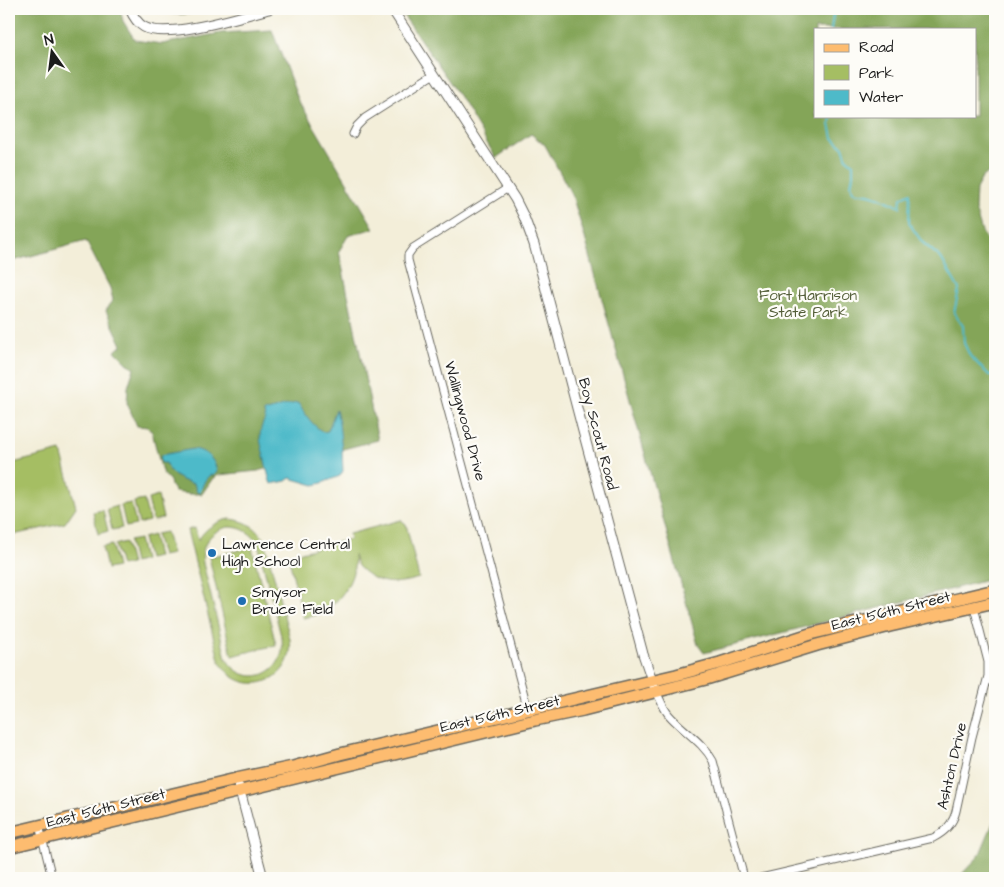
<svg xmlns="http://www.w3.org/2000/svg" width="1004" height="887" viewBox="0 0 1004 887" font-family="'Architects Daughter',sans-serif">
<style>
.green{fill:#a5be63;stroke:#606d40;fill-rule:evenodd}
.forest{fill:#84a559;stroke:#50603a;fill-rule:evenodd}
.water{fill:#4ebac9;stroke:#356b72}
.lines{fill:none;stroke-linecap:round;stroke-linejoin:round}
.stream{stroke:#4ebac9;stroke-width:2}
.minor-casing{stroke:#67665e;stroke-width:9}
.tertiary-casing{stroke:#67665e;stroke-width:11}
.primary-casing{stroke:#67665e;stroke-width:14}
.minor{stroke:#fff;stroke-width:7}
.tertiary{stroke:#fff;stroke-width:9}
.primary{stroke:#fdbc6f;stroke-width:11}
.poi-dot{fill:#1f6fb2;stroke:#fdfcf7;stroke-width:2}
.labels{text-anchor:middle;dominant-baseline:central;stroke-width:4.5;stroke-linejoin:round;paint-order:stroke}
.park-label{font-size:15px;fill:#535d38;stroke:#fdfcf7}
.street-label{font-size:15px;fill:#1c1c1c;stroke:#fdfcf7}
.poi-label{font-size:15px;fill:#1c1c1c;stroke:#fdfcf7;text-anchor:start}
</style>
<rect width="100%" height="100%" fill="#fdfcf7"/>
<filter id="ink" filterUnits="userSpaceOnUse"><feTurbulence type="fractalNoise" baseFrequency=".02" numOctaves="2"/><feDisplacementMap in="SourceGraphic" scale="10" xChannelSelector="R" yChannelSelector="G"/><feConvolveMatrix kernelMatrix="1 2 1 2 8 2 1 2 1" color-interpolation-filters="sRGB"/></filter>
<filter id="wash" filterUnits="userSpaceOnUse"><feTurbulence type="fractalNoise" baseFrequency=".0096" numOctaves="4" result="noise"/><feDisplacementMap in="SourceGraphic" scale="20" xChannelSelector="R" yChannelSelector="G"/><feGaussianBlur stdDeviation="1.12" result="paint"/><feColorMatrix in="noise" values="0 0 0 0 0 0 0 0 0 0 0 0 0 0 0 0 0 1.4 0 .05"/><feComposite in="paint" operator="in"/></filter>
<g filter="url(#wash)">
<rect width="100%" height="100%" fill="#f3eed9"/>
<path class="green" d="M61,451L76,507L65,523L9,536V464Z
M158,496L163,518L153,521L148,499Z
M144,500L149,521L139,524L134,502Z
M131,503L136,525L126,527L121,505Z
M117,506L122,528L112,530L107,509Z
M103,510L108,531L98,534L93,512Z
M229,519C246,520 257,527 265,541L290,639C296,684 239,701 219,660L187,530L195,528L198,540C206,528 215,522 229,519ZM229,527C242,527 252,533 258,544L282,640C287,676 243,690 226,658L203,563C200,545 211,530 229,527Z
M401,520L406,524L419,578C402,583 386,586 370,576C366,573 361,570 358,566C356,563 355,558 354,555C354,559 355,563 354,567C352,585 336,606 319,614C314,616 308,617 303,618L289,559L294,554L350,539L349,534Z
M166,532L172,554L162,556L156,534Z
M153,535L158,557L148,559L143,538Z
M139,539L144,560L134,563L129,541Z
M125,542L131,564L121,566L115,545Z
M112,545L117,567L107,569L102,547Z
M252,547L276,645L232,656L209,557Z"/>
<path class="forest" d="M9,9H120L123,21L135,40L162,44L221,33L272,30L298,99L374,228L348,236L339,251L378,440L258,471L219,475L213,478L202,494H189L175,492L171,486L170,481L162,472L152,432L148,427L137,426L127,403L128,387L134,368L127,363L115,351L122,345L106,311L108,306L113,300L110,288L86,241L9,262Z
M157,9H219C199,12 176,19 157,9Z
M399,9H995V167L982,178L976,189L975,209L982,232L995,252V578L704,653L698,645L585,238L572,195L545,145L531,134L496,158L460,97ZM815,29H975V116H815Z
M995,818V878H958L979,856Z"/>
<path class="water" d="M298,403C305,414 312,425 323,432L328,431L336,409L339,422L342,450L343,471L340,476L322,483L314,485L290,478L286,481L271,484C268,477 268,472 266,465C263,447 255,437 265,419L264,412C275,409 287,404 298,403Z
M193,449C205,450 215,459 217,471L213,476L210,475C204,480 203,485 200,493L197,492L194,484C181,480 171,477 166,463H162L160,461L161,455Z"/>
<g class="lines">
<path class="stream" d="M831,29L834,9
M831,116L830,124L833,138L843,147L847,159L853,164V175L851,185L853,191L857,193C871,192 887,201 900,207L901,198L910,193L909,223L922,242L941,258L959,289L954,313L963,326L964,343L970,356L989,375H995"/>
</g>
</g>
<g filter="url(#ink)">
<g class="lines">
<g class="minor-casing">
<path id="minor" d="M353,134L357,126L365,118L434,74
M508,188L413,248L408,255V260L528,710
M656,691C660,699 663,708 669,715C683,731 703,742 713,761L744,878
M39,825L52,878
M761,878L933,838C945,832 953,824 956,811L972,737L988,676V662L974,607"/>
</g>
<g class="tertiary-casing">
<path id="tertiary" d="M130,9C133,16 137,23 144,27C167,40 242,16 269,9
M392,9L515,199L524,217L534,244L583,431L643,654L654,686
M239,787L263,878"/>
</g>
<g class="primary-casing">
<path id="primary" d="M9,833L236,779L293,767L340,754L676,675L720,663L810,634L995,590
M9,847L535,720L583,710L706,679L817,645L890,626L995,602"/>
</g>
<use href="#minor" class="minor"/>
<use href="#tertiary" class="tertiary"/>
<use href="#primary" class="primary"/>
</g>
</g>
<g class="poi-dot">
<circle cx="212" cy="553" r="5"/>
<circle cx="242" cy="601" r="5"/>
</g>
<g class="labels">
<g class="park-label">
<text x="808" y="295">Fort Harrison<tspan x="808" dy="17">State Park</tspan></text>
</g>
<g class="street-label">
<text transform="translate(465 421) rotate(75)">Wallingwood Drive</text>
<text transform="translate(598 434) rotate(75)">Boy Scout Road</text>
<text transform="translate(891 611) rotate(-14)">East 56th Street</text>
<text transform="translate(500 714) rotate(-13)">East 56th Street</text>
<text transform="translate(952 766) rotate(-77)">Ashton Drive</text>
<text transform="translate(106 808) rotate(-14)">East 56th Street</text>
</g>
<g class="poi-label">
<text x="222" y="544">Lawrence Central<tspan x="222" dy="17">High School</tspan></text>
<text x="252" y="592">Smysor<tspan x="252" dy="17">Bruce Field</tspan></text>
</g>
</g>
<rect width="1004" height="887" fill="none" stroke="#fdfcf7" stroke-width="30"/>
<rect x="814" y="28" width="162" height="90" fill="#fdfcf7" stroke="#a3a29f"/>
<rect x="824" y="44" width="25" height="8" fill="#fdbc6f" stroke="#a3a29f"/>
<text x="859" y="52" font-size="15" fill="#1c1c1c">Road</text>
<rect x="824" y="65" width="25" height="15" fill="#a5be63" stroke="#a3a29f"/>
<text x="859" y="78" font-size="15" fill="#1c1c1c">Park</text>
<rect x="824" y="90" width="25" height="15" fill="#4ebac9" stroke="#a3a29f"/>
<text x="859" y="102" font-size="15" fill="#1c1c1c">Water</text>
<g transform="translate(52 52) rotate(346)" stroke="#fdfcf7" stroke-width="4" paint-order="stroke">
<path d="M0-4L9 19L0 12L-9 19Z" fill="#1c1c1c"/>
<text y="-8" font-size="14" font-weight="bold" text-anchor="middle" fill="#1c1c1c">N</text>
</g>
</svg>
